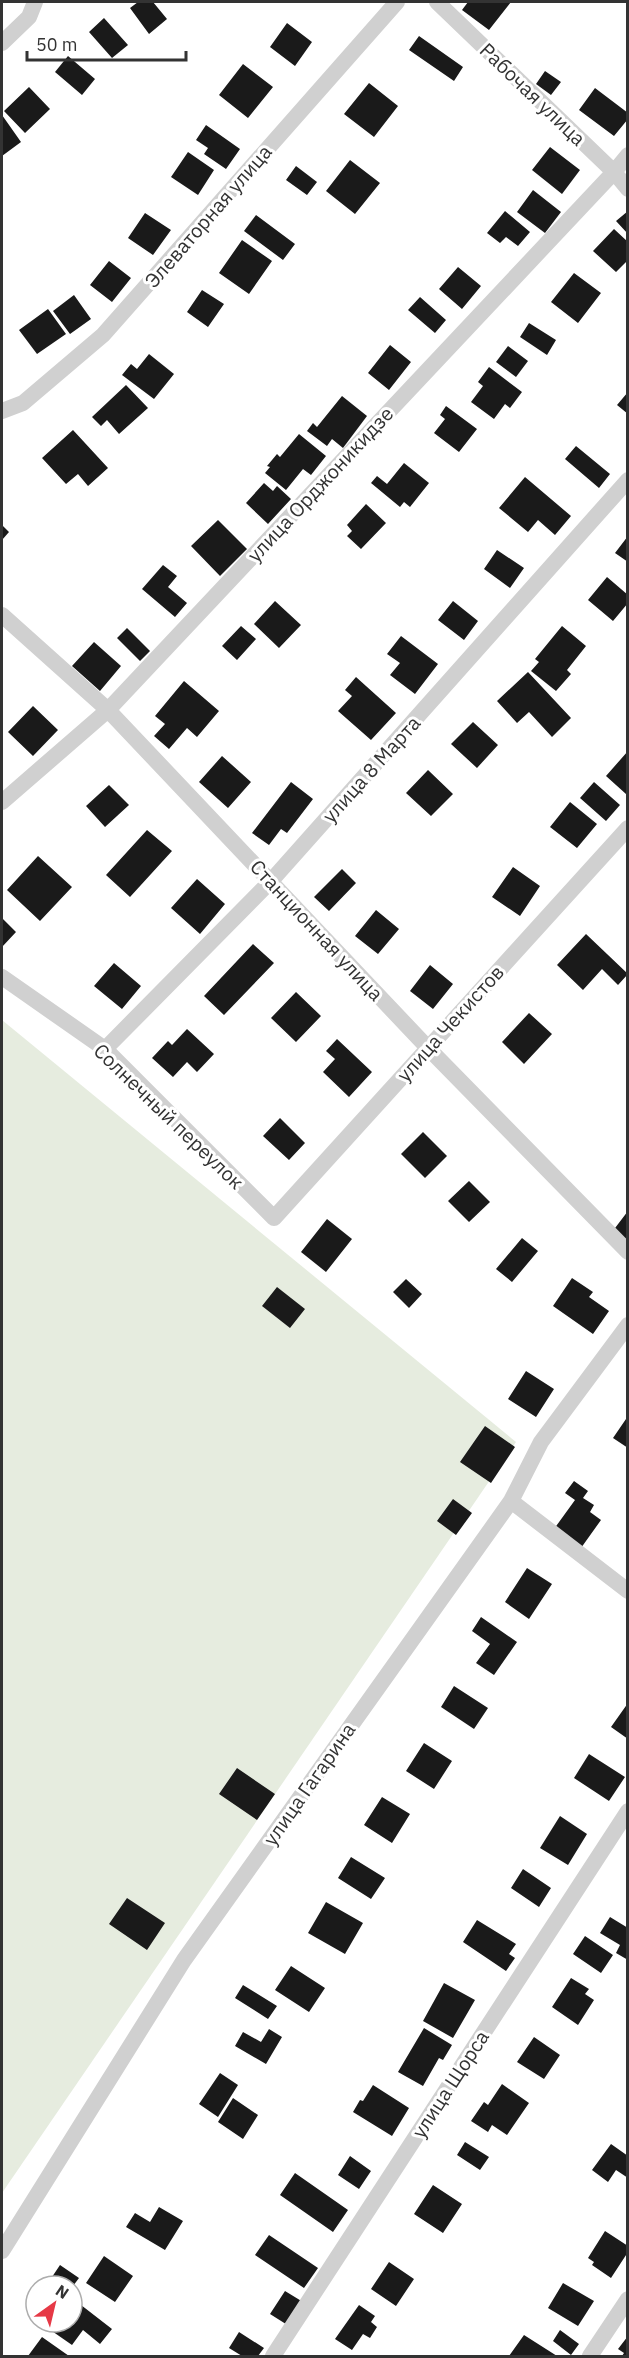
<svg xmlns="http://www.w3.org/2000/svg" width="629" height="2358" viewBox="0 0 629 2358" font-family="'IBM Plex Sans',sans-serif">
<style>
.green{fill:#e6ecdf}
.building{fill:#1a1a1a}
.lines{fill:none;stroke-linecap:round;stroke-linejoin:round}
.minor{stroke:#d0d0d0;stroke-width:16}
.labels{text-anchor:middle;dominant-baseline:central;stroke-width:6;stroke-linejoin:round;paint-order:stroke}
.street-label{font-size:20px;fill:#333;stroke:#fff}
</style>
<rect width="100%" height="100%" fill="#fff"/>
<path class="green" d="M2,1020L516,1442L2,2193Z"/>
<path class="building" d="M138,2H153L167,19L149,34L130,8Z
M468,2H511L489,30L462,10Z
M104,18L128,45L112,58L89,32Z
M287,23L312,42L295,66L270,47Z
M419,36L463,67L454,81L409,50Z
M68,56L95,79L82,95L55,72Z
M243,64L273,87L248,118L219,95Z
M545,71L561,82L551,95L536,84Z
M369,83L398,106L374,137L344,114Z
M29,87L50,109L25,133L4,111Z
M595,88L628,113V119L614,136L579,110Z
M2,115L21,142L2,156Z
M206,125L240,149L226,169L204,154L208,148L196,140Z
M550,147L580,170L562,194L532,170Z
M188,152L214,170L198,195L171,177Z
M350,160L380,183L355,214L326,191Z
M296,166L317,182L307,195L286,180Z
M533,190L561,212L545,233L517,212Z
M505,211L530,232L518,246L506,237L500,243L487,233Z
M628,211V234L616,221Z
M145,213L171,230L153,255L128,238Z
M256,215L295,244L283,260L244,231Z
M614,229L628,242V260L616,272L593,251Z
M242,240L272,261L249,294L219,273Z
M109,261L131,278L112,302L90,285Z
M458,267L481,286L462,309L439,289Z
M574,273L601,293L578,323L551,302Z
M202,290L224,304L208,327L187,312Z
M74,295L91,319L70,334L53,311Z
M420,297L446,320L435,333L408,310Z
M48,309L66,334L37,354L19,330Z
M529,323L556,340L547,355L520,337Z
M390,345L411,362L389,390L368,373Z
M508,346L528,361L516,377L496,362Z
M149,354L174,374L154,399L122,375L131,364L137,369Z
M489,367L522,392L510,408L505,404L494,419L471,402L483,386L478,382Z
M126,385L148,408L119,434L107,420L101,426L92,417Z
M628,392V414L617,405Z
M342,396L367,416L343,448L332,439L327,446L307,431L313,423L317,427Z
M446,406L477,429L459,452L434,433L445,419L440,415Z
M73,430L108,468L88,486L78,474L66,484L42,458Z
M299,434L326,456L311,475L303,469L286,490L265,473L270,467L267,466L277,454L280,457Z
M576,446L610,474L599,488L565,459Z
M404,463L429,483L410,507L404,502L400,507L371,483L377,476L387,484Z
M525,477L571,516L555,535L538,520L528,532L499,508Z
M264,483L273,491L277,486L291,499L268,524L246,503Z
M366,504L386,523L361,549L347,536L352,531L347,525Z
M218,520L247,549L220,576L191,546Z
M2,525L9,532L2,540Z
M628,536V562L615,553Z
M497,550L524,568L510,588L484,569Z
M163,565L177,576L168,587L187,603L175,617L142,589Z
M607,577L628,595V603L613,621L588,600Z
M275,601L301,625L279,648L254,624Z
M453,601L478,621L464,640L438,620Z
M241,626L256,639L237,660L222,646Z
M562,626L586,646L567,670L571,674L556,691L531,671L539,662L535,659Z
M127,628L150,651L140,661L117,638Z
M401,636L438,664L415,694L390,675L400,663L387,654Z
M94,642L121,666L100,691L72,666Z
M528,672L571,718L552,737L529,712L517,723L497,701Z
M356,677L396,713L371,740L338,711L352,696L345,690Z
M184,681L219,711L197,737L187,728L169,749L154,736L165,724L155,716Z
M33,706L58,730L33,756L8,732Z
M473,722L498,745L477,768L451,744Z
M628,751V793L626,794L606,776Z
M222,756L251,782L228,808L199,782Z
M428,770L453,794L431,816L406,793Z
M291,782L313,799L287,833L281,829L269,845L252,833Z
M594,782L620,805L606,821L580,798Z
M109,785L129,805L105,827L86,806Z
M570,802L597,824L577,848L550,827Z
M147,830L172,851L130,897L106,875Z
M38,856L72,887L40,921L7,890Z
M513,867L540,886L520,916L492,897Z
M342,869L356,883L329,911L314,897Z
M197,879L225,904L200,934L171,908Z
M376,910L399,929L378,954L355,936Z
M2,918L16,932L2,947Z
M586,934L628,974L618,985L602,969L583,990L557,965Z
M253,944L274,963L224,1015L204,996Z
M114,963L141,986L122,1009L94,986Z
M430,965L453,984L433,1009L410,991Z
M296,992L321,1016L296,1042L271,1018Z
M529,1013L552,1034L524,1064L502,1042Z
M187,1029L214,1054L197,1072L187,1062L173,1077L152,1058L168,1041L172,1045Z
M337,1039L372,1072L349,1097L323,1072L335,1059L326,1051Z
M280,1118L305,1143L289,1160L263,1136Z
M423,1132L447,1156L425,1178L401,1154Z
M469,1181L490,1202L469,1222L448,1201Z
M628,1211V1244L612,1232Z
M327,1219L352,1239L326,1272L301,1252Z
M522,1238L538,1251L512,1282L496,1269Z
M572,1278L593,1292L589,1297L609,1311L593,1334L553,1306Z
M406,1279L422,1294L409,1308L393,1292Z
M277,1287L305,1309L290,1328L262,1306Z
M526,1371L554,1389L536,1417L508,1399Z
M626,1419L628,1420V1448L613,1438Z
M485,1426L515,1447L491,1483L460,1462Z
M574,1481L588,1491L583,1498L594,1505L590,1512L601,1520L581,1548L554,1529L575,1500L565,1493Z
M453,1499L472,1513L456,1535L437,1521Z
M527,1568L552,1584L529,1619L505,1602Z
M481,1617L517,1642L494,1675L476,1663L490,1644L472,1631Z
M454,1686L488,1708L474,1729L441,1707Z
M628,1703V1739L611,1727Z
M424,1743L452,1761L434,1789L406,1771Z
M589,1754L625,1777L609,1801L574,1778Z
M237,1768L275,1794L257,1820L219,1794Z
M382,1797L410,1814L392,1843L364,1825Z
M560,1816L587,1834L568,1865L540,1848Z
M351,1857L385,1878L371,1899L338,1878Z
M523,1869L551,1888L539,1907L511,1888Z
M127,1898L165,1923L147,1950L109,1924Z
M326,1902L363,1923L345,1954L308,1933Z
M610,1917L628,1928V1960L616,1953L620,1945L600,1933Z
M477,1920L516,1944L509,1954L515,1958L506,1971L463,1942Z
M585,1936L613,1955L601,1973L573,1954Z
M291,1966L325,1988L309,2012L275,1990Z
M571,1978L589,1989L585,1994L594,2000L578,2025L552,2007Z
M444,1983L475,2000L453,2038L423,2021Z
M243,1985L277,2006L268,2019L235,1998Z
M424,2028L452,2045L443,2060L439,2058L423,2086L398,2072Z
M269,2029L282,2037L266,2064L235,2046L243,2032L261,2042Z
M534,2037L560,2055L544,2079L517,2062Z
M220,2073L238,2085L218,2117L199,2104Z
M502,2084L529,2103L507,2135L492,2125L488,2132L471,2121L484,2102L488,2105Z
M373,2085L409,2108L392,2136L353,2112L360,2100L363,2101Z
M233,2098L258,2115L243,2139L218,2122Z
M465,2142L489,2157L480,2170L457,2155Z
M611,2144L628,2156V2178L616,2170L608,2182L592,2170Z
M350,2156L371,2171L359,2189L338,2175Z
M295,2173L348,2210L333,2232L280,2195Z
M433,2185L462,2204L443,2233L414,2214Z
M159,2207L183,2221L165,2250L126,2227L135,2213L150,2222Z
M605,2231L628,2246V2252L611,2278L592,2265L594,2262L588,2258Z
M269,2235L318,2268L304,2288L255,2255Z
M104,2256L133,2276L115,2302L86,2283Z
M389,2262L414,2279L396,2306L371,2289Z
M60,2265L79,2278L73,2286H64L52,2277Z
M563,2283L594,2301L578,2326L548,2308Z
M285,2291L303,2302L289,2326L270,2314Z
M72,2298L112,2329L100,2344L83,2330L72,2345L49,2329L54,2322H72Z
M359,2305L375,2316L371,2322L377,2327L370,2338L363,2334L352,2350L335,2339Z
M560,2330L579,2344L571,2355L553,2341Z
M239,2332L264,2348L258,2356H242L229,2348Z
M524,2335L557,2356H509Z
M628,2336V2356H622L624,2353L618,2349Z
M42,2337L69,2356H28Z"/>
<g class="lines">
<path class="minor" d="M437,2L614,172L628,189
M2,43L29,17L35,2
M2,411L23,403L103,335L397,2
M2,615L108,710L428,1048L628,1252
M2,802L108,710L614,172L628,155
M2,977L105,1049L274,1218L628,828
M105,1049L271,881L628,480
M511,1501L628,1591
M2,2251L184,1960L511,1501L541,1442L628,1325
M273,2356L628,1811
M590,2356L628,2299"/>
</g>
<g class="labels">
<g class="street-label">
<text transform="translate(533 94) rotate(44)">Рабочая улица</text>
<text transform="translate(208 216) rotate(-49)">Элеваторная улица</text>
<text transform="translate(320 484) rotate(-47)">улица Орджоникидзе</text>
<text transform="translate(371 769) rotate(-48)">улица 8 Марта</text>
<text transform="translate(317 930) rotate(47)">Станционная улица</text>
<text transform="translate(450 1023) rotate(-48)">улица Чекистов</text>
<text transform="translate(169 1116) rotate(44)">Солнечный переулок</text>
<text transform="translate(309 1784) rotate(-55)">улица Гагарина</text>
<text transform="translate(450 2084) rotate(-57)">улица Щорса</text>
</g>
</g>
<rect width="629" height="2358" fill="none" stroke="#333333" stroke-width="6"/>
<g transform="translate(54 2304) rotate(34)"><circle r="28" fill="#ffffff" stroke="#adadad" stroke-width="1.5"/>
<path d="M0-4.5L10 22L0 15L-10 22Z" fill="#e63946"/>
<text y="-9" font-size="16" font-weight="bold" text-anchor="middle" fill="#333333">N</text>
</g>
<path d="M27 51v9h159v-9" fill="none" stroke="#333333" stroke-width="3"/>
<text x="36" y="51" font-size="18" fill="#333333" stroke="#ffffff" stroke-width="4.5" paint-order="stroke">50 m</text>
</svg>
